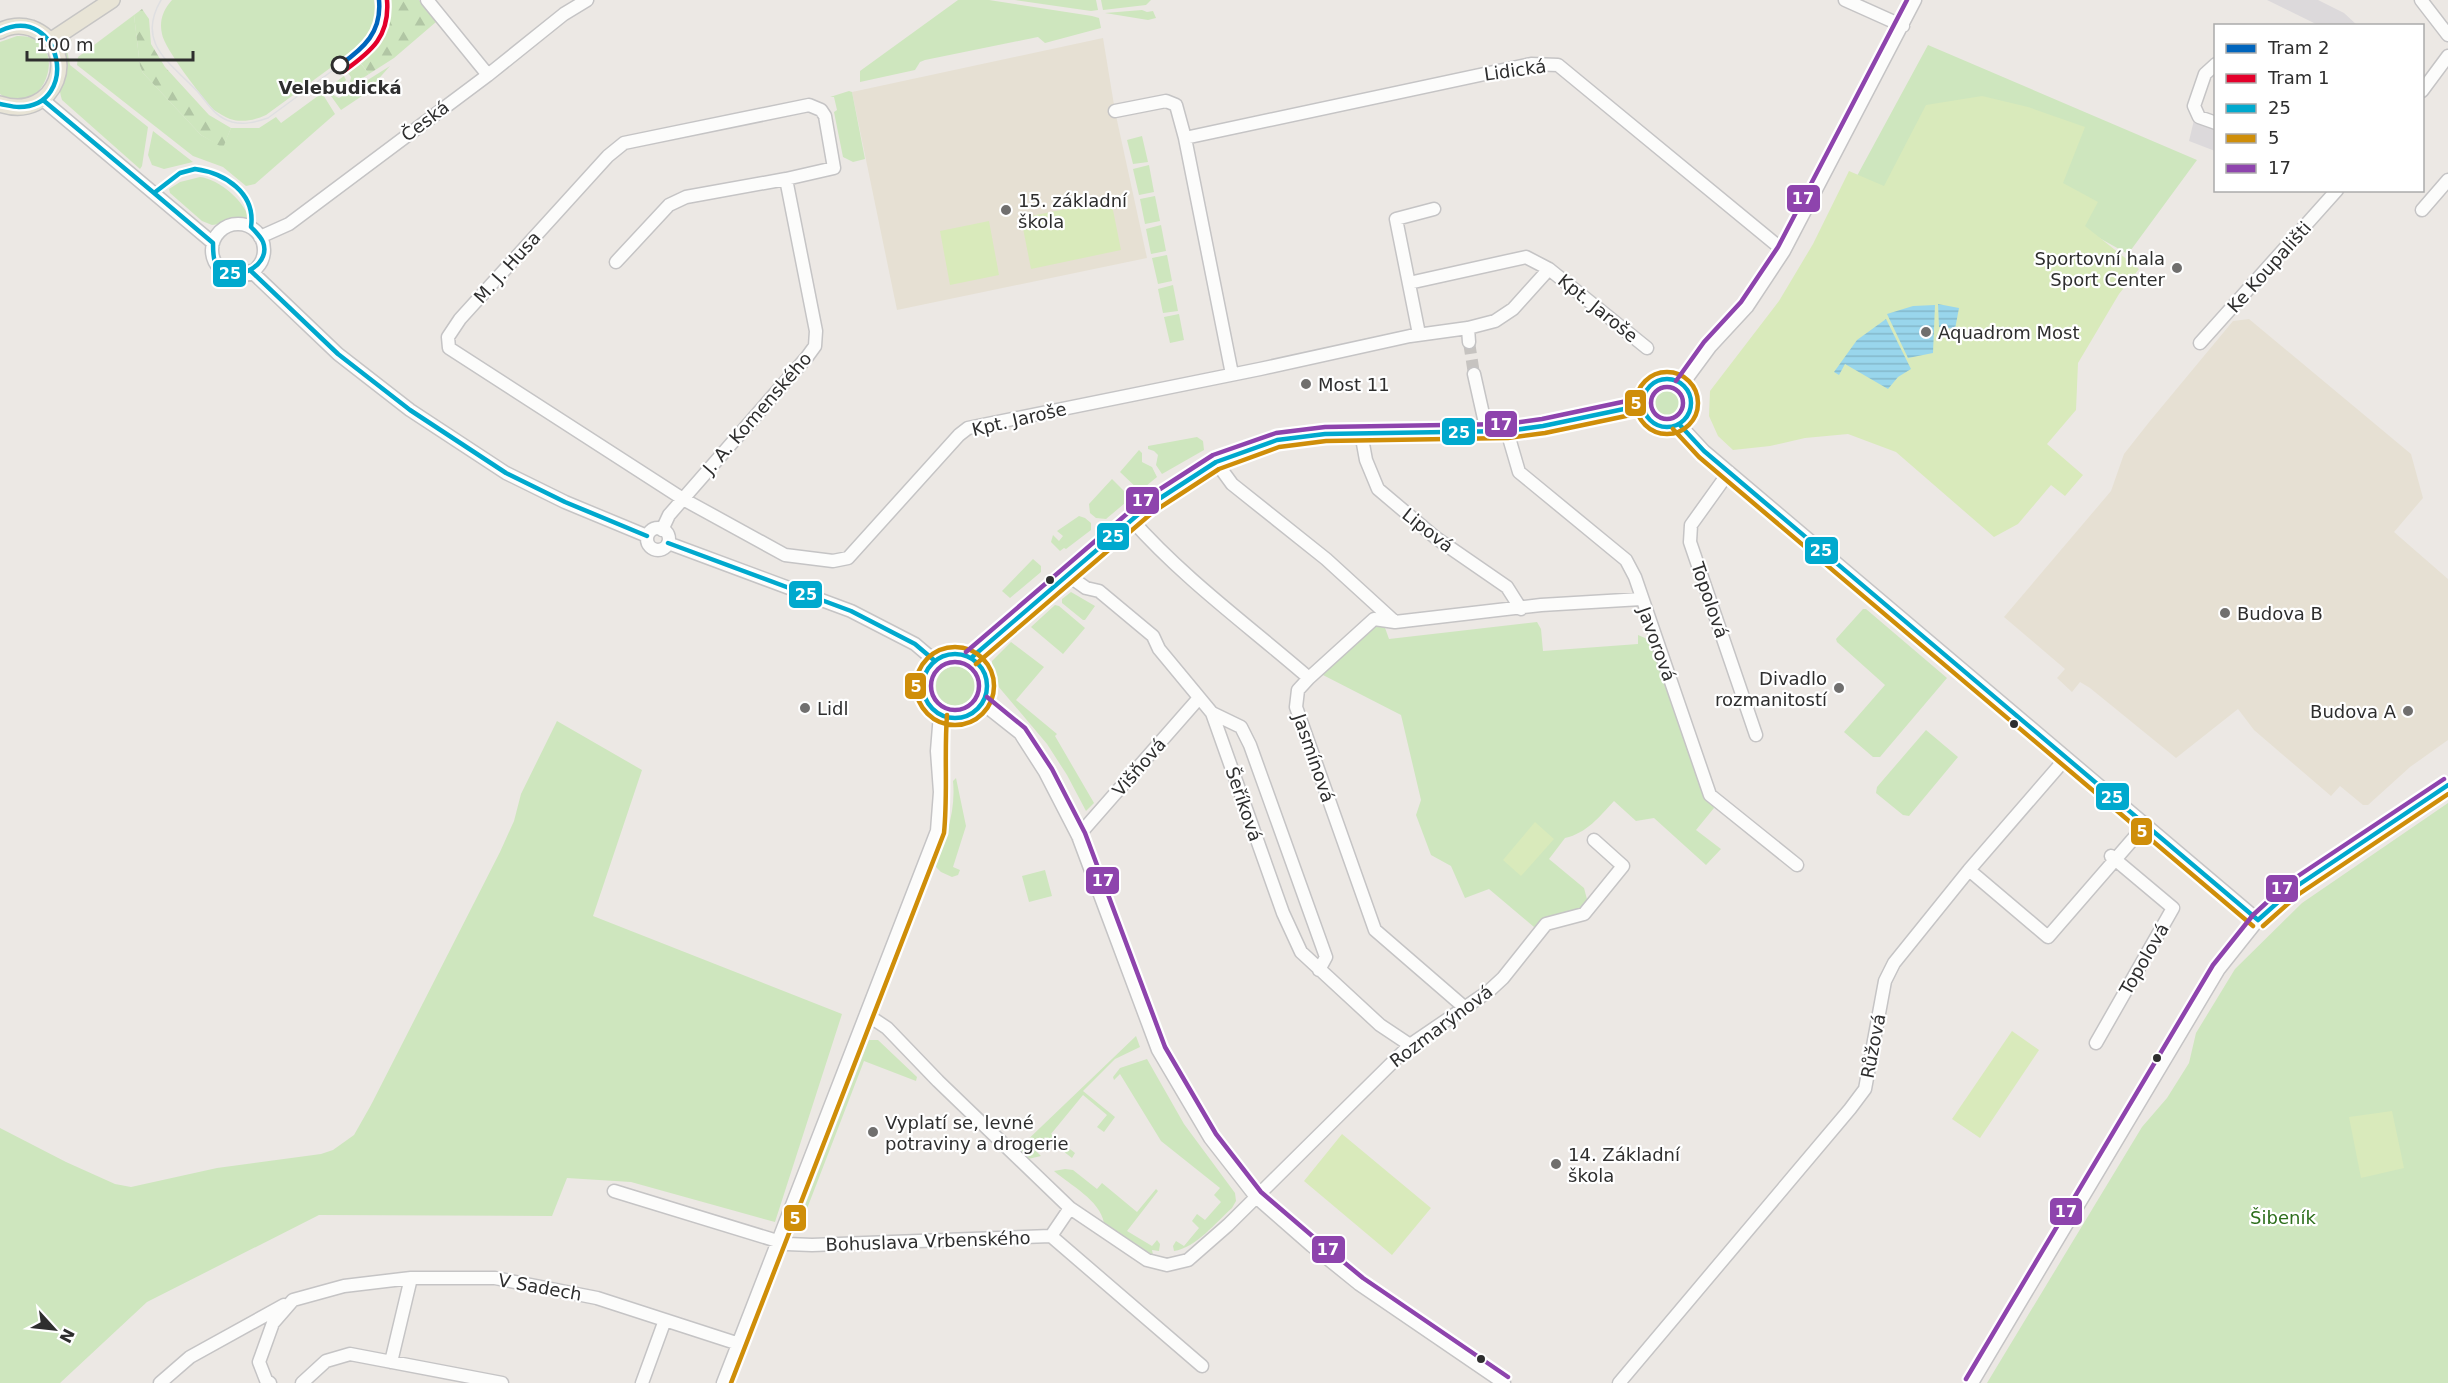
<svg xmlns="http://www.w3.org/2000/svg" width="2448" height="1383" viewBox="0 0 2448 1383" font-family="'DejaVu Sans',sans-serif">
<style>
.industrial{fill:#dcd9db}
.education{fill:#e6e0d3}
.green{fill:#cee6be}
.forest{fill:url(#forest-firs)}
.pitch{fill:#d9eabb}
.water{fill:url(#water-rules)}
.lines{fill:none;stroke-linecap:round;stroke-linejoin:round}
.minor-tunnel{stroke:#c6c3c0;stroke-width:12;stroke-dasharray:12 6;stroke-linecap:butt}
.minor-casing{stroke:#c5c4c5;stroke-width:15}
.major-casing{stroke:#c6c5c4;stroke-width:18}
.minor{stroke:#fcfcfb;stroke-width:12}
.major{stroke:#e8e4d6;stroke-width:15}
.tram{stroke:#dfdfe1;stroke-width:1.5}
.bus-1-casing{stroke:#fff;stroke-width:9}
.bus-2-casing{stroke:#fff;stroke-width:9}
.bus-3-casing{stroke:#fff;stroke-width:9}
.bus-1{stroke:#00a9ce;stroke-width:4.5}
.bus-2{stroke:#cf8e09;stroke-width:4.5}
.bus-3{stroke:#8e44ad;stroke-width:4.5}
.tram-1-casing{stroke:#fff;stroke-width:9}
.tram-2-casing{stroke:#fff;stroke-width:9}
.tram-1{stroke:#0065bd;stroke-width:4.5}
.tram-2{stroke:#e4002b;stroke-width:4.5}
.stop-dot{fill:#fff;stroke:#2e2e2e;stroke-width:3}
.poi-dot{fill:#706f6e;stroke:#fff;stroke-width:2}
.bus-dot{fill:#2e2e2e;stroke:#fff;stroke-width:2}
.labels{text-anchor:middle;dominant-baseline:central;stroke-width:4.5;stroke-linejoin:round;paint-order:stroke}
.street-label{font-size:18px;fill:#2e2e2e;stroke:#fff}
.stop-label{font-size:18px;font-weight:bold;fill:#2e2e2e;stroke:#fff}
.poi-label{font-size:18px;fill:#2e2e2e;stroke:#fff;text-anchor:start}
.park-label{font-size:18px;fill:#2c6e1b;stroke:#fff}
.line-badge{stroke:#fff;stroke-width:2}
.badge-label{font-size:16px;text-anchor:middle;font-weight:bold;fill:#fff}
</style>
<defs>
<pattern id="forest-firs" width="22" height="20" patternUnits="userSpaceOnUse" patternTransform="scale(1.5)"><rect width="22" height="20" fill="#cee6be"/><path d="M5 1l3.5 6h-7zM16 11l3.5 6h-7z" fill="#b1c6a4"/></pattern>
<pattern id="water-rules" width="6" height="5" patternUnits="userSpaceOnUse" patternTransform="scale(1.5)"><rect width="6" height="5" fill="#99d6ec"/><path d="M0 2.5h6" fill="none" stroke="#84b8cb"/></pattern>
</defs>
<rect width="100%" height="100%" fill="#ece8e4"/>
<path class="industrial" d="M2267,0H2318L2344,13L2357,25H2318Z
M2194,120L2215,127V151L2189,141Z"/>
<path class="education" d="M1103,38L1115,111L1147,258L897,310L852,92Z
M2249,319L2411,454L2423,498L2394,532L2448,579V740L2410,767L2368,805H2363L2340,786L2331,796L2254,730L2238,709L2176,758L2090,688L2080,682L2072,692L2057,678L2065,669L2004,617L2111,491L2124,454L2150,421L2233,321Z"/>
<path class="green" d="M172,0H374C377,18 375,30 363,44L266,115C255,120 242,123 230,119C225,117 219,113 214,110C203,99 164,48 162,34C159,21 163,10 172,0Z
M958,0H989L1092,16L1099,18L1101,28L1045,43L1038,37L925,60L920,62L915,70L860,82V71Z
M1015,0H1096L1098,10L1091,11Z
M1101,0H1151L1146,5L1103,10Z
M1142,10L1147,12L1153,11L1156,18L1148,20L1105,13Z
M134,15L140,66L143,73L201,135L223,147L231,128H259L276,117L281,123L322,93L335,114L255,184L246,186L223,167L193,156L77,65L78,57Z
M17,36C76,34 43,127 0,94V42Z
M72,39L67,50L70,65L148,127L142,166L140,169L62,100C56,83 61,52 72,39Z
M1928,45L2197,160L2128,254L2076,225L1794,292Z
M361,64L369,74L337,95L350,82L351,77L348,73Z
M390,66L374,84V88L341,110L326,89L344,76L346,80L333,95L339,98Z
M849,91L852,92L865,159L853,162L843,157L834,112L837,110L834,97H830Z
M153,131L193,162L164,169L152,165L148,155Z
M1142,136L1148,162L1133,164L1127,140Z
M1149,165L1154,192L1139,195L1133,169Z
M200,177C219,179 246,202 249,220L212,225L202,221L170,193L169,189L180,182Z
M1155,196L1160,221L1145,224L1140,199Z
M1161,225L1166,251L1151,254L1146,229Z
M1167,255L1172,281L1158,284L1152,258Z
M1173,285L1178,311L1163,313L1158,289Z
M1179,314L1184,340L1170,343L1164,317Z
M1653 403a14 14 0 1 1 28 0a14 14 0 1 1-28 0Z
M1197,437L1203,441L1204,450L1162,474L1156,465L1158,455L1154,451L1148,449V446Z
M1139,450L1142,453V462L1152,467L1157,477L1140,491L1120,472Z
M1112,479L1131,498L1106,519L1096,518L1090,513L1089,504Z
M1079,516L1085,518L1091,523V530L1066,549L1064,548L1060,551L1051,542L1053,535L1059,541L1063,536L1057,531Z
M1033,559L1041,566V572L1010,598L1002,591Z
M1071,592L1095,606L1085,620H1083L1062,603V599Z
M1055,605L1059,606L1085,628L1063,654L1031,627Z
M1863,609H1866L1947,678L1880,757H1873L1844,732L1885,685L1837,642L1836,639Z
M1537,622L1541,629L1543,651L1638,644V635L1645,638L1653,645L1714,808L1696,830L1721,849L1706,865L1654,818L1636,821L1614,801C1599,817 1587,833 1565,838L1549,859L1584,888L1588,903L1575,913L1534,927L1489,889L1465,898L1451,866L1431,855L1416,815L1421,800L1401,715L1321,674L1373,625H1384L1389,639Z
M1011,642L1044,667L1016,700L1057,734L1055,736L1094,803L1086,811L1067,775L1047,744L992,679V661Z
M936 686a20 20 0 1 1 40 0a20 20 0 1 1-40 0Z
M557,721L642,770L593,916L842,1014L775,1222L631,1182L567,1178L552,1216L319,1215L147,1302L60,1383H0V1128L66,1162L115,1184L131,1187L217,1168L321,1154L333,1150L354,1135L371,1105L500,852L514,821L521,794Z
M1926,730L1958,757L1909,816L1903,815L1876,793L1877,787Z
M956,778L966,826L953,867L960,870L958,875L952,877L941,872L935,866C946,837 956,812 953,781Z
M2448,803V1383H1987L2142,1127L2167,1098L2189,1063L2196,1033L2235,969L2302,903Z
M1045,870L1052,896L1029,902L1022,876Z
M1136,1036L1140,1047L1115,1059L1083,1091L1115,1117L1104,1132L1097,1127L1107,1115L1083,1095L1051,1134L1075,1153L1072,1158L1045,1137L1035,1150L1041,1156L1028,1159L1018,1149Z
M869,1040H878L917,1077L916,1081L864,1061L803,1219L808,1224L797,1226Z
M1147,1059L1184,1124L1235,1193L1236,1201L1232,1208C1216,1222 1196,1248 1174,1251L1173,1246L1176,1241L1184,1246L1199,1228L1192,1221L1197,1214L1205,1220L1221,1202L1214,1195L1220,1188L1161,1141L1120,1074L1114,1080L1113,1077L1120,1068Z
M1065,1169L1073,1170L1097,1189L1102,1183L1137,1212L1156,1189L1158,1191L1127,1231L1152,1246L1157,1240L1160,1244L1159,1251L1152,1250L1153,1255L1138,1247L1104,1223C1100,1200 1070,1185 1054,1171Z"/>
<path class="forest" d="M383,0H419L436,22L394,58L369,74L356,57C378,43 387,27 383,0Z
M142,9L149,19L151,44L165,67L209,115L231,128L223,148L201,135L143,73L140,66L134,15Z"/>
<path class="pitch" d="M1982,96L2028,107L2085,127L2063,183L2098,202L2085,226L2139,269L2119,294L2078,363L2076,410L2047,444L2083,475L2065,496L2051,485L2018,524L1994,537L1896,452L1848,434L1805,438L1770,446L1733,450L1718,436L1709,416L1710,391L1779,301L1813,244L1849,171L1884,186L1926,105Z
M1111,200L1121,250L1031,269L1021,218Z
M989,221L999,275L950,285L940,231Z
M1535,822L1554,839L1521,876L1503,860Z
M2012,1031L2039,1050L1980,1138L1952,1119Z
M2392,1111L2404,1168L2361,1178L2349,1117Z
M1342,1134L1431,1208L1392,1255L1304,1181Z"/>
<path class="water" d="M1938,304L1959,308L1955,329L1939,327Z
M1935,305L1933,353L1908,358L1887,314L1913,306Z
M1886,319L1911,369L1898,377L1888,389L1845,364L1839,375L1834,372L1857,340Z"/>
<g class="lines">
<path class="minor-tunnel" d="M1469,342L1474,374"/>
<g class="minor-casing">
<path id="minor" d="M427,0L488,75
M1845,0L1903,26
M2421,0L2448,35
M2216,64L2205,74L2194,106L2199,117L2216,123
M2422,91L2448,56
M43,100L213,243
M1115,111L1166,101L1176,105L1185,138L1232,374
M1185,138L1531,64L1558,65L1784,251
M2422,210L2448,180
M212 250a26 26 0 1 1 52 0a26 26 0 1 1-52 0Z
M260,237L289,224L488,75L564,14L587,0
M616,262L669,205L686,197L786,179L834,168L825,116L821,110L809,105L624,143L608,156L460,319L448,337L449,348L683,499L785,555L833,561L848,558L959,435L968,428L1260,369L1410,336L1468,328L1495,321L1513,309L1549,269L1647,348
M251,271L338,354L410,410L506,473L565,502L647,536
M1409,283L1526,257L1549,269
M1468,328L1469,342
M1419,334L1396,219L1434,209
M2200,343L2337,190
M1474,374L1487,432
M1643 403a24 24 0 1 1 48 0a24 24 0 1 1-48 0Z
M1682,385L1710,347L1747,307L1784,251L1915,0
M1679,424L1704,451L2258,920
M1507,431L1519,472L1626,560L1635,577L1710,795L1797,865
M1361,433L1366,460L1378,489L1436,538L1507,587L1521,609
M1216,462L1232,484L1326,559L1395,622
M1729,472L1691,525L1690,542L1756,735
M1131,519C1184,579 1249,626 1309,678
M647 539a11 11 0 1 1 22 0a11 11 0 1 1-22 0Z
M662,530L669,515L807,357L815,346L816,331L786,179
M668,543L851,611L915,644L935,661
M1066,574L1086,588L1099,591L1153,636L1159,649L1212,713L1283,913L1301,952L1380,1025L1410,1045
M923 686a32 32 0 1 1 64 0a32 32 0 1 1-64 0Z
M971,658L1148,506L1189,478L1216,462L1277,440L1325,434L1361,433L1507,431L1543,426L1643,405
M982,703L1020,733L1045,772L1078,836L1158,1050L1210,1138L1256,1197L1312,1246L1359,1284L1504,1383
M1212,713L1241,727L1250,745L1326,957L1319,970
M1078,836L1199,698
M1969,870L2048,937L2146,824
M1464,1007L1375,930L1296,707L1298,690L1309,678L1374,619L1395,622L1541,605L1641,599
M866,1014L887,1028L938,1081L1070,1208L1147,1260L1167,1265L1188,1260L1228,1225L1410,1045L1489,991L1503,978L1546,924L1584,914L1623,866L1594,840
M2096,1043L2173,908L2111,856
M614,1191L787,1244L812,1245L1051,1236L1202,1366
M1051,1236L1070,1208
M391,1362L411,1278
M160,1383L190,1357L284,1305
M270,1383L266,1380L259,1362L273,1323L293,1300L344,1286L411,1278H495L597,1298L739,1344
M302,1383L326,1361L350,1354L502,1383
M642,1383L665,1320
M723,1383L937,831L940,792L937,751L940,714
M1619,1383L1850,1109L1865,1089L1885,981L1894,963L1969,870L2066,758
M1972,1383L2219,969L2258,920L2294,888L2448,785"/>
</g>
<g class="major-casing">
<path id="major" d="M0,31C9,26 21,25 31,28C83,48 56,123 0,104
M50,41L112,0"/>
</g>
<use href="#minor" class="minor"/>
<use href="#major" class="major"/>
<path class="tram" d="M161,0C135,44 172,64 198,92C209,105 215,117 232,122C245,125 256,122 268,118L340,65"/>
<g class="bus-1-casing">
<path id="bus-1" d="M0,31C62,2 81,107 19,107C13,107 6,105 0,104
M43,100L154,193
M195,169C225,173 256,193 251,227C255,231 261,237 263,242C273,268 226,288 215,262C213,257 213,248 213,243L154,193L180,173Z
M251,271L338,354L410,410L506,473L565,502L647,536
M1643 403a24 24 0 1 1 48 0a24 24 0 1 1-48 0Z
M1679,424L1704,451L2258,920
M668,543L851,611L915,644L935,661
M923 686a32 32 0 1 1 64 0a32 32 0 1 1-64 0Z
M971,658L1148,506L1216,462L1277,440L1325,434L1507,431L1543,426L1643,405
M2258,920L2294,888L2448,785"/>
</g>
<g class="bus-2-casing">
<path id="bus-2" d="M1636 403a31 31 0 1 1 62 0a31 31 0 1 1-62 0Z
M1673,429L1699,457L2253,926
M916 686a39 39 0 1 1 78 0a39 39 0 1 1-78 0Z
M976,664L1153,512L1219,469L1279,447L1326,441L1508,438L1545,433L1645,412
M2263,926L2299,894L2448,794
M731,1383L944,833C948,793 944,754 947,715"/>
</g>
<g class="bus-3-casing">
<path id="bus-3" d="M1676,381L1704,342L1741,302L1778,247L1907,0
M1651 403a16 16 0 1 1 32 0a16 16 0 1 1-32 0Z
M966,652L1143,500L1213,455L1276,433L1325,427L1506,424L1542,419L1641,398
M931 686a24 24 0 1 1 48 0a24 24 0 1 1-48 0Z
M987,697L1025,728L1052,769L1085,833L1165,1047L1216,1134L1261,1192L1317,1240L1363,1278L1508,1377
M1966,1379L2213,965L2253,915L2289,882L2444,779"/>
</g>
<use href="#bus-1" class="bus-1"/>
<use href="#bus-2" class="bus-2"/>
<use href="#bus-3" class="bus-3"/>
<g class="tram-1-casing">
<path id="tram-1" d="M340,65C364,48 382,32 379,0"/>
</g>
<g class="tram-2-casing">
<path id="tram-2" d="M344,71C372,51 390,36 387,0"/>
</g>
<use href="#tram-1" class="tram-1"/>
<use href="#tram-2" class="tram-2"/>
</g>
<circle class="stop-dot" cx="340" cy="65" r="8"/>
<g class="poi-dot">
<circle cx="1006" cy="210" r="6"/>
<circle cx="2177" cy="268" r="6"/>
<circle cx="1926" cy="332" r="6"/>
<circle cx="1306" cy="384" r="6"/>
<circle cx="2225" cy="613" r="6"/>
<circle cx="1839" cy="688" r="6"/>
<circle cx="805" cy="708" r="6"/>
<circle cx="2408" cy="711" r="6"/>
<circle cx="873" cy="1132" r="6"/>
<circle cx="1556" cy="1164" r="6"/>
</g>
<g class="bus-dot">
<circle cx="1050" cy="580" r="5"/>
<circle cx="2014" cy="724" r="5"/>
<circle cx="2157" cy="1058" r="5"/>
<circle cx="1481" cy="1359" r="5"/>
</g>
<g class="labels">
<g class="street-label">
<text transform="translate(1515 70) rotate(-8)">Lidická</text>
<text transform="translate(425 121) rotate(-37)">Česká</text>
<text transform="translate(507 267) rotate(-48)">M. J. Husa</text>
<text transform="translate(2269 267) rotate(-48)">Ke Koupališti</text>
<text transform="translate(1598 308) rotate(39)">Kpt. Jaroše</text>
<text transform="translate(757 413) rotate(-49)">J. A. Komenského</text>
<text transform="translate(1019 419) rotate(-13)">Kpt. Jaroše</text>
<text transform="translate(1428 530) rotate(38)">Lipová</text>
<text transform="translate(1710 600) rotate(71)">Topolová</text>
<text transform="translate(1657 644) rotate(70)">Javorová</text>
<text transform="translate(1314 758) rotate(71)">Jasmínová</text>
<text transform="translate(1139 767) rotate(-49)">Višňová</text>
<text transform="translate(1244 804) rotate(71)">Šeříková</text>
<text transform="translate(2144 959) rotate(-60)">Topolová</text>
<text transform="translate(1441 1026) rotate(-37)">Rozmarýnová</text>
<text transform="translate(1873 1046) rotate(-79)">Růžová</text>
<text transform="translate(928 1241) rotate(-2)">Bohuslava Vrbenského</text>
<text transform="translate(540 1287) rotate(10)">V Sadech</text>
</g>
<g class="stop-label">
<text x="340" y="87">Velebudická</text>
</g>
<g class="poi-label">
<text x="1018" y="200">15. základní<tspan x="1018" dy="21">škola</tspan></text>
<text x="2165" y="258" text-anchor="end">Sportovní hala<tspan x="2165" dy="21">Sport Center</tspan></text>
<text x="1938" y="332">Aquadrom Most</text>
<text x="1318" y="384">Most 11</text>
<text x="2237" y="613">Budova B</text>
<text x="1827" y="678" text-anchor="end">Divadlo<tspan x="1827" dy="21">rozmanitostí</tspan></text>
<text x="817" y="708">Lidl</text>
<text x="2396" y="711" text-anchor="end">Budova A</text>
<text x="885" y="1122">Vyplatí se, levné<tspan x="885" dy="21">potraviny a drogerie</tspan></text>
<text x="1568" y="1154">14. Základní<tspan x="1568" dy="21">škola</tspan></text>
</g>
<g class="park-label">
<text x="2283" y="1217">Šibeník</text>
</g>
</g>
<g class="line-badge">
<rect x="1786" y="184" width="35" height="29" rx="6" fill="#8e44ad"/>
<rect x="212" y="259" width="35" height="29" rx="6" fill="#00a9ce"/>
<rect x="1624" y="389" width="23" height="28" rx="6" fill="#cf8e09"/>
<rect x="1484" y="410" width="34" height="28" rx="6" fill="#8e44ad"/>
<rect x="1441" y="417" width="35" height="29" rx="6" fill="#00a9ce"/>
<rect x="1125" y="486" width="35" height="29" rx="6" fill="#8e44ad"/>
<rect x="1096" y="522" width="34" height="29" rx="6" fill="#00a9ce"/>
<rect x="1804" y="536" width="35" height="29" rx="6" fill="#00a9ce"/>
<rect x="788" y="580" width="35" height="29" rx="6" fill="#00a9ce"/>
<rect x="904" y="672" width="23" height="28" rx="6" fill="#cf8e09"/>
<rect x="2095" y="782" width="35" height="29" rx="6" fill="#00a9ce"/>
<rect x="2130" y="817" width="23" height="29" rx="6" fill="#cf8e09"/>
<rect x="1085" y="866" width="35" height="29" rx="6" fill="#8e44ad"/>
<rect x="2265" y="874" width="34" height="29" rx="6" fill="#8e44ad"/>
<rect x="2049" y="1197" width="34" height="29" rx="6" fill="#8e44ad"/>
<rect x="783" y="1204" width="24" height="28" rx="6" fill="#cf8e09"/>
<rect x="1311" y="1235" width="35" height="29" rx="6" fill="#8e44ad"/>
</g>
<g class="badge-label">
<text x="1803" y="204">17</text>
<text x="230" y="279">25</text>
<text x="1636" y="409">5</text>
<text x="1501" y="430">17</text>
<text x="1459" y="438">25</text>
<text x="1143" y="506">17</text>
<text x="1113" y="542">25</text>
<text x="1821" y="556">25</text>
<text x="806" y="600">25</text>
<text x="916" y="692">5</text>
<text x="2112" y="803">25</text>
<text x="2142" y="837">5</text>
<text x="1103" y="886">17</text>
<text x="2282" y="894">17</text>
<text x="2066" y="1217">17</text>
<text x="795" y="1224">5</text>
<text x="1328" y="1255">17</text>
</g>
<rect x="2214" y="24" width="210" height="168" fill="#ffffff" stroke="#ababab" stroke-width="1.5"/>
<rect x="2226" y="44" width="30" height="9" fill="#0065bd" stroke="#ababab" stroke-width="1.5"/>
<text x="2268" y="54" font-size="18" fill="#2e2e2e">Tram 2</text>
<rect x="2226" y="74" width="30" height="9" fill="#e4002b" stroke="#ababab" stroke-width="1.5"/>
<text x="2268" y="84" font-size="18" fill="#2e2e2e">Tram 1</text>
<rect x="2226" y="104" width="30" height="9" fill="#00a9ce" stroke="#ababab" stroke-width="1.5"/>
<text x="2268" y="114" font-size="18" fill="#2e2e2e">25</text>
<rect x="2226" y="134" width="30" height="9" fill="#cf8e09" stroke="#ababab" stroke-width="1.5"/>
<text x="2268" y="144" font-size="18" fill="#2e2e2e">5</text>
<rect x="2226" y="164" width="30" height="9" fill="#8e44ad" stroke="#ababab" stroke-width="1.5"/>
<text x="2268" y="174" font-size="18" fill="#2e2e2e">17</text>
<g transform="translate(54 1329) rotate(117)" stroke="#ffffff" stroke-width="4.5" paint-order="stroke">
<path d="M0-4.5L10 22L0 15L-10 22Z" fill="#2e2e2e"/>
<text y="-9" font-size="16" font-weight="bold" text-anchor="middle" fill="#2e2e2e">N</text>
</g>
<path d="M27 51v9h166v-9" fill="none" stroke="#2e2e2e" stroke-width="3"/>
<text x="36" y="51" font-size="18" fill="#2e2e2e" stroke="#ffffff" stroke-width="4.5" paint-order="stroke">100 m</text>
</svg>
